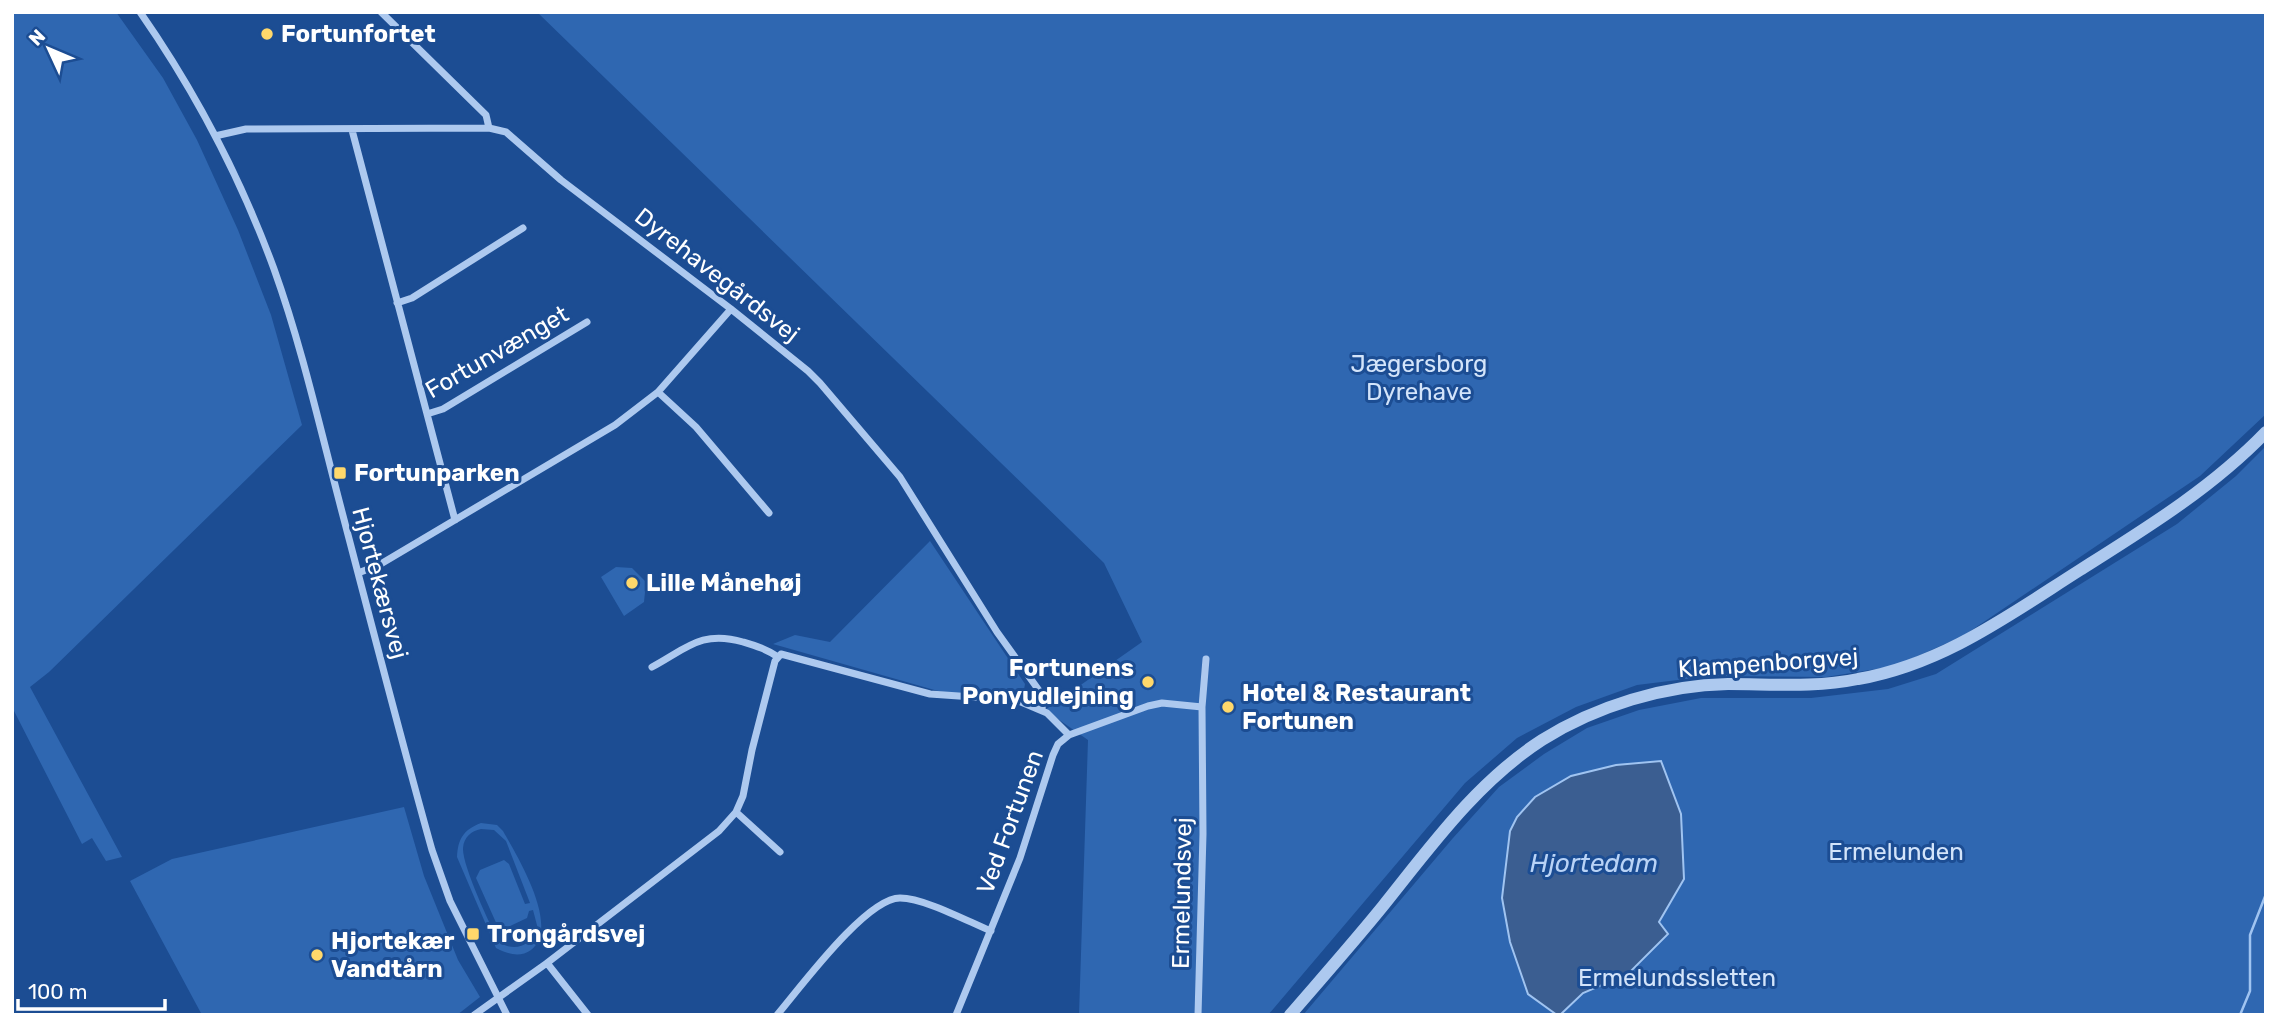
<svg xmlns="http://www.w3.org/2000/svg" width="2278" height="1027" viewBox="0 0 2278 1027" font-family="Rubik,sans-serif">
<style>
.green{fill:#2f67b1;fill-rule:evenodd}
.water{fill:#3b5e91;stroke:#a0c4f1;stroke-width:2}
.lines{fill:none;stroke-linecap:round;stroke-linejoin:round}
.stream{stroke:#a0c4f1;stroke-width:2.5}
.minor{stroke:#adc9ef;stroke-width:7}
.tertiary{stroke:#adc9ef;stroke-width:12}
.poi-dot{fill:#ffd86b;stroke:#1c4d93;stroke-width:2.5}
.labels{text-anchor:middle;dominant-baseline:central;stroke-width:6;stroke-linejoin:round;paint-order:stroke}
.poi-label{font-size:24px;font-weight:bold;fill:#fff;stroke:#1c4d93;text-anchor:start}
.street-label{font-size:24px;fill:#fff;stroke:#1c4d93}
.park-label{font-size:24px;fill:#d3e4fa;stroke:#1c4d93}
.water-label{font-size:26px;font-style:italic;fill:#b9d3f6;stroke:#1c4d93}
</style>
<rect width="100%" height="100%" fill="#1c4d93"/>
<path class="green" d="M12,12H116L163,78L197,140L238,230L271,315L302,425L49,672L30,687L122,857L106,861L92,838L82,844L12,707Z
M537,12H2266V414L2200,476L1963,636L1895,666L1826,677L1710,676L1637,685L1576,707L1517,738L1465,783L1268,1015H1079L1088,740L1045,710L1142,642L1104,563Z
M2266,446V1010L2263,1015H1303L1453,838L1499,787L1544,754L1587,728L1639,710L1701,698H1811L1888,689L1936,674L2177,524L2236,476Z
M930,541L1025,684L1023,695L945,693L773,644L795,635L830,642Z
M616,567L632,568L646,582L644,602L624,616L601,577Z
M404,807L424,876L458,960L480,997L457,1015H202L130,881L172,859Z
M481,823L497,825L503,831C517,856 561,927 531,950C520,958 507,954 496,948L457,857C458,839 463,830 481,823ZM481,829L494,830L506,841L530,903L525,904L509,864L504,860L480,870L476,878L498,927L502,930L527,918L529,911L533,910L538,929C531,945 515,953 499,942C490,925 462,865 463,848C464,837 471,831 481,829Z"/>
<path class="water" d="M1661,761L1681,814L1684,879L1659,922L1668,934L1628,974L1583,993L1560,1015H1557L1528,994L1510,942L1502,898L1510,831L1517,817L1535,797L1571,776L1616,765Z"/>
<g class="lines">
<path class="stream" d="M2240,1015L2250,991V935L2266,894"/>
<path class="minor" d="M140,12C195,91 241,179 274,269C302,347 320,428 341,508C371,622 400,736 432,850L450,901L507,1015
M381,12L486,115L489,128
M352,130L455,520
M215,136L246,129L489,128L506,132L561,180L731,309L808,371L820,383L900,477L997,632L1043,696L1042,710
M397,303L412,298L523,228
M658,392L696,427L769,513
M427,414L443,409L587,322
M358,573L379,565L615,425L658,392L731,309
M652,667C687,648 702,630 743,642C756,646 766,649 778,657
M736,812L780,852
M547,963L588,1015
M474,1015L547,963L719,831L736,812L743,796L752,750L775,661L781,654L930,694L1016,700L1047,713L1069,735
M777,1015C800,988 866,898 900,898C924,898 967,921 991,931
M956,1015L1020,858L1053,755L1058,744L1069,735L1148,706L1162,703L1202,707
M1198,1015L1203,834L1202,707L1206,659"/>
<path class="tertiary" d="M1290,1015C1321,979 1353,943 1383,906C1431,846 1477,782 1542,740C1596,706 1665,685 1728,684C1772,684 1815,688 1858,679C1943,664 2009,615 2080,570C2145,529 2212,488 2266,432"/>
</g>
<g class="poi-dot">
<circle cx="267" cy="34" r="7"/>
<rect x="333" y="466" width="14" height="14" rx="3.5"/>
<circle cx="632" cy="583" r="7"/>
<circle cx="1148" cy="682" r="7"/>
<circle cx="1228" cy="707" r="7"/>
<rect x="466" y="927" width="14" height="14" rx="3.5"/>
<circle cx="317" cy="955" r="7"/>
</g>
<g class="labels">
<g class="poi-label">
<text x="281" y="34">Fortunfortet</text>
<text x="354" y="473">Fortunparken</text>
<text x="646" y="583">Lille Månehøj</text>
<text x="1134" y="668" text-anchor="end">Fortunens<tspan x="1134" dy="28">Ponyudlejning</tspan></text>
<text x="1242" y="693">Hotel &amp; Restaurant<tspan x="1242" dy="28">Fortunen</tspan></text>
<text x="487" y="934">Trongårdsvej</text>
<text x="331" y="941">Hjortekær<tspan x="331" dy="28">Vandtårn</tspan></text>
</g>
<g class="street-label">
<text transform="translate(717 275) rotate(38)">Dyrehavegårdsvej</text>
<text transform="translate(497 352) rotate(-30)">Fortunvænget</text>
<text transform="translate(380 583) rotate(75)">Hjortekærsvej</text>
<text transform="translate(1768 663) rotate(-4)">Klampenborgvej</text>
<text transform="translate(1010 822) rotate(-70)">Ved Fortunen</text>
<text transform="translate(1182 893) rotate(-89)">Ermelundsvej</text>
</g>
<g class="park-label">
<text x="1419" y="364">Jægersborg<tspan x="1419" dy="28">Dyrehave</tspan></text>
<text x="1896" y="852">Ermelunden</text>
<text x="1677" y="978">Ermelundssletten</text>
</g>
<g class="water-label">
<text x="1594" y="863">Hjortedam</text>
</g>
</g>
<rect width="2278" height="1027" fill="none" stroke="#ffffff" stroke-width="28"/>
<g transform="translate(49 49) rotate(314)" stroke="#1c4d93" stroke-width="5" paint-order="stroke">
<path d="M0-5L12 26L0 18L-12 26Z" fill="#ffffff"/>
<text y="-10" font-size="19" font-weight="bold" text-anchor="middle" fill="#ffffff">N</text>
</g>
<path d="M18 999v10h147v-10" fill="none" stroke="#ffffff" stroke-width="3.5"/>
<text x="28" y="999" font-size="21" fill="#ffffff" stroke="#1c4d93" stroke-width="5" paint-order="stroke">100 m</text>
</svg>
